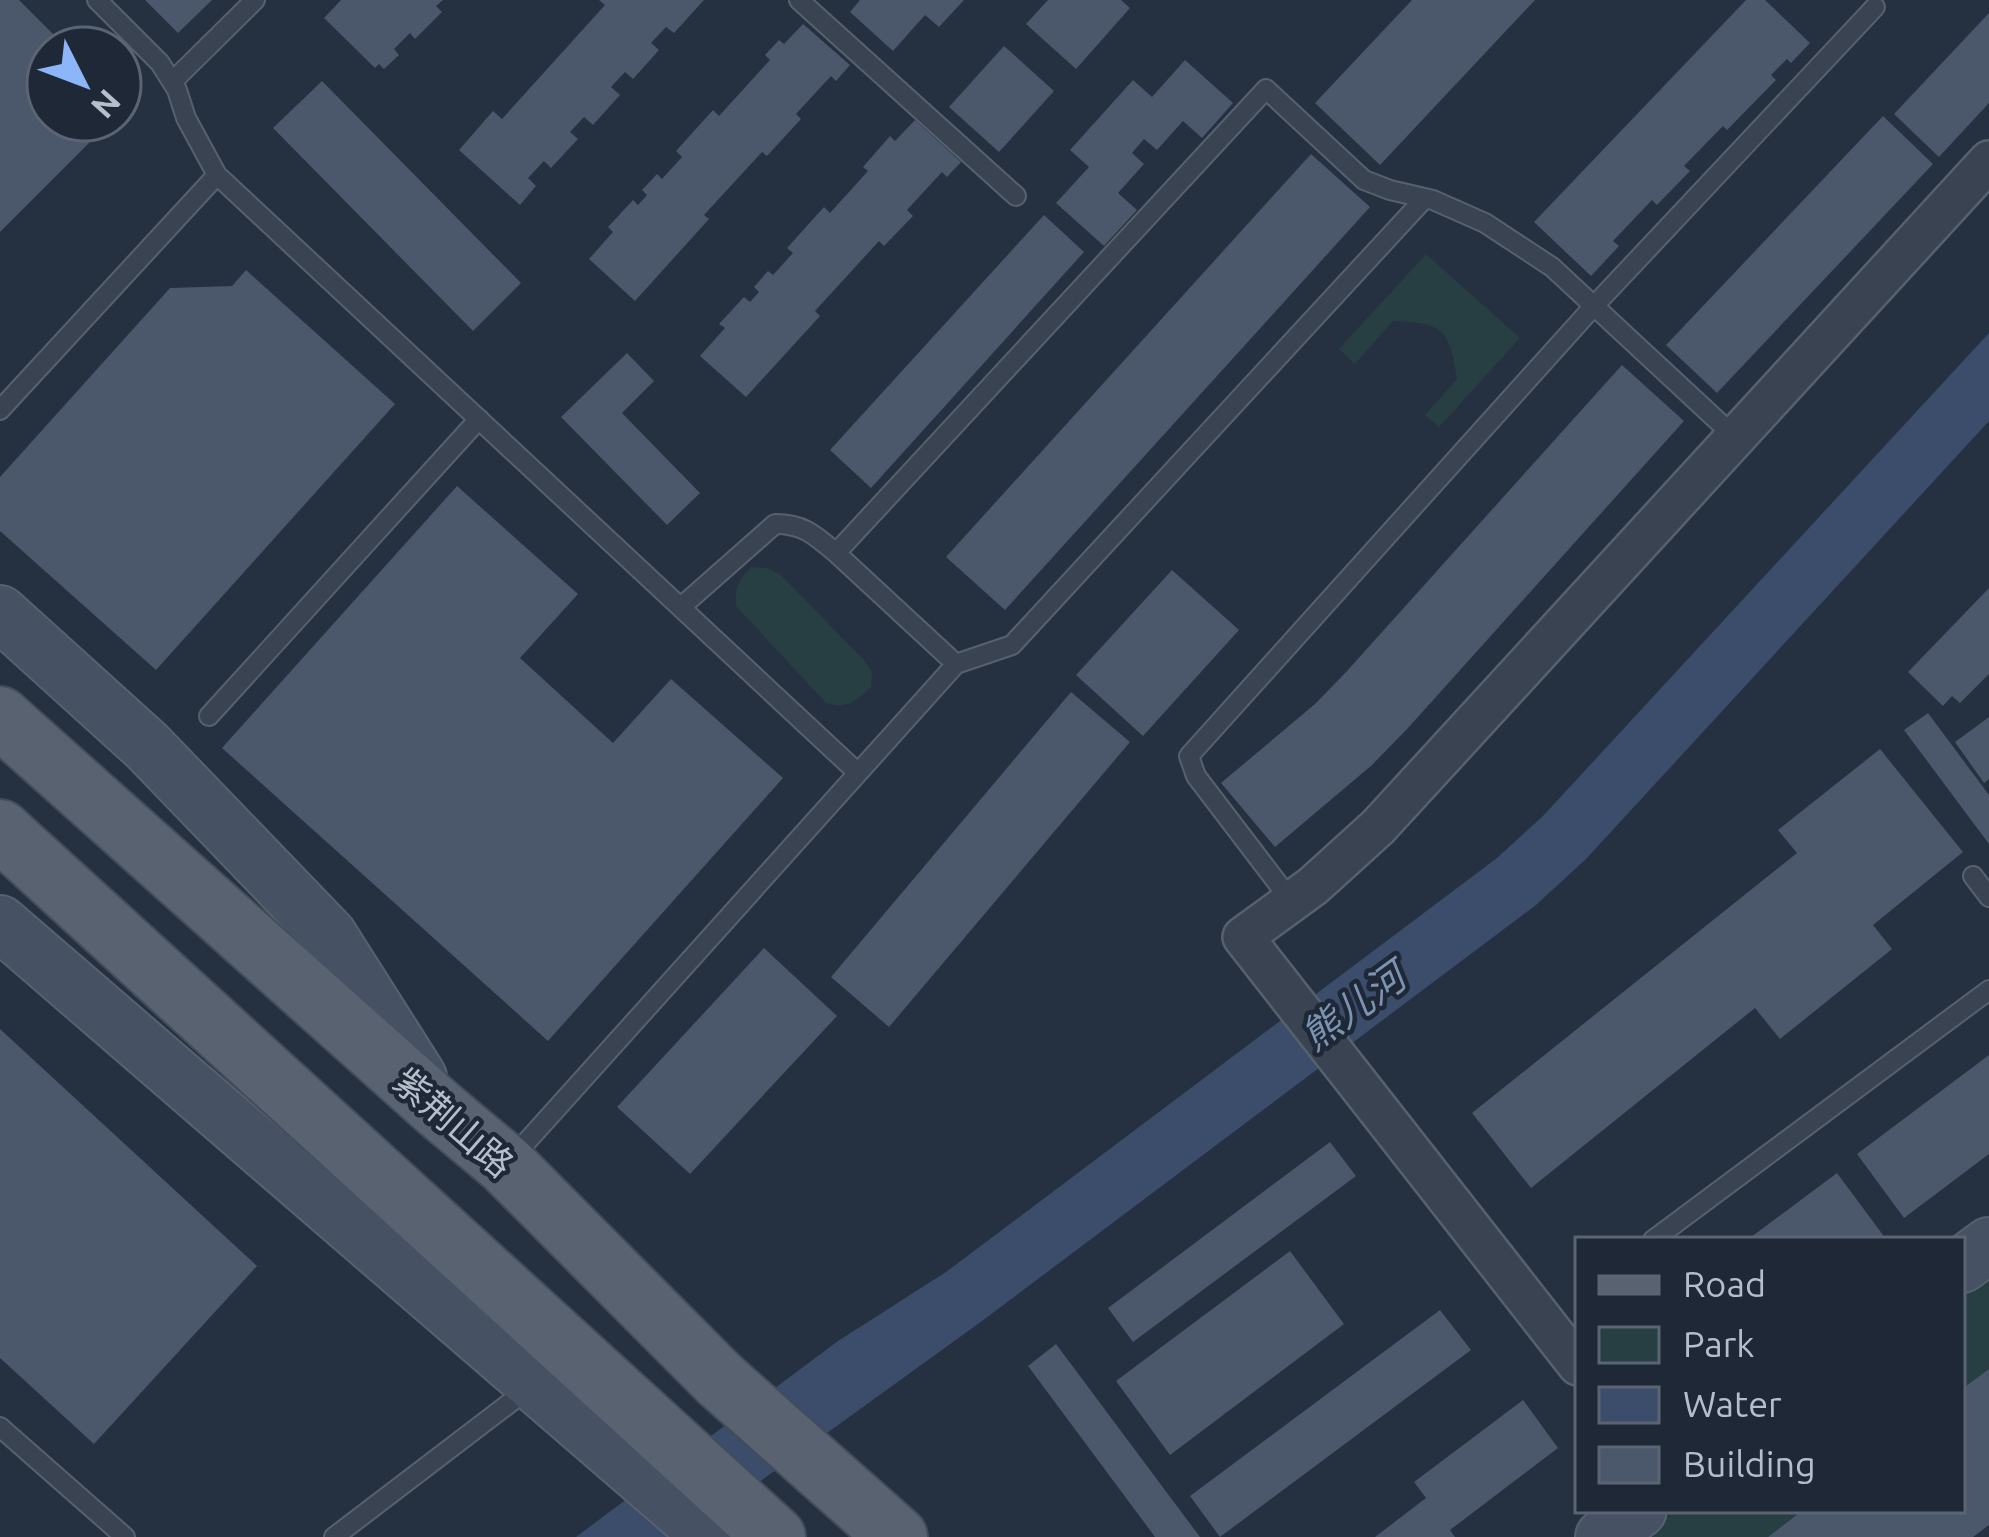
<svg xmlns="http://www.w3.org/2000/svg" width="1989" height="1537" viewBox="0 0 1989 1537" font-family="Ubuntu,'Noto Sans SC',sans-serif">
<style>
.green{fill:#273e42}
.water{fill:#3b4d6a}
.building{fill:#4b576a}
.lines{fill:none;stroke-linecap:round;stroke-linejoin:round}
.lane-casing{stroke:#57616e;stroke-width:22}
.street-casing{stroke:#57616e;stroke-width:44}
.secondary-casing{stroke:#57616e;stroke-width:58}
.primary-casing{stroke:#434c5a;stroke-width:64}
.lane{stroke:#394351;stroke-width:18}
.street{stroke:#394351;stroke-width:39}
.secondary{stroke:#475164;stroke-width:54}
.primary{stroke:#586271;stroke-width:60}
.labels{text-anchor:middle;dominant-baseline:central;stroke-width:9;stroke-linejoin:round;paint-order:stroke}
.street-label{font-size:36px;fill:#b6becb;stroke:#1e2836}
.water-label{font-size:39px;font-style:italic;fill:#7d93b2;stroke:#1e2836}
</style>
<rect width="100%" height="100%" fill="#253141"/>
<path class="green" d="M1426,254L1520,338L1439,427L1425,415L1457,379C1450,329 1443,323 1393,321L1355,364L1339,349Z
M752,567L767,568L781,575L863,659L872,672L871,687C857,701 846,710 826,703L736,606C734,589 739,578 752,567Z
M1989,1271V1369L1962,1389V1292Z
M1676,1510H1803L1768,1537H1640Z"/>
<path class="water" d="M1989,333V421L1586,859L1536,905L982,1321L683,1537H576L838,1341L946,1272L1497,858L1543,816Z"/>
<path class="building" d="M0,0H19L67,48H48V120H112L0,232Z
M145,0H212L178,33Z
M341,0H443L436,6L442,12L415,39L410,33L394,49L399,55L384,69L379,64L375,68L324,18Z
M599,0H704L674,33L666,27L651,43L659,50L633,79L625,72L611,87L620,95L593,125L584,117L570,132L578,139L551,168L544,161L528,178L536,186L520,205L459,150L493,111L502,119L605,5Z
M860,0H964L939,27L925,15L893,51L850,12Z
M1048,0H1121L1130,8L1076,69L1026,24Z
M1412,0H1535L1380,165L1315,103Z
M1746,0H1765L1810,43L1791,63L1787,59L1771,75L1776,80L1727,130L1723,126L1684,166L1690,171L1657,205L1652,200L1613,241L1619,246L1591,276L1534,222Z
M1989,13V103L1939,157L1894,114Z
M803,24L850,65L836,81L831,76L796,114L801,119L767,156L762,152L704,215L709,219L635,301L589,259L613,232L608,227L633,200L638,205L647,195L642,190L657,174L662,179L682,157L676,151L713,110L719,116L770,60L765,55L779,40L784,44Z
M1004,46L1054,91L999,152L949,107Z
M1185,60L1233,103L1202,138L1183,121L1157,150L1144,139L1132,153L1144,164L1118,193L1137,210L1104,246L1056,203L1089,167L1070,150L1133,80L1152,97Z
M322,81L521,283L473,331L273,128Z
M1883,116L1933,164L1717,393L1666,345Z
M915,120L961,162L947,177L942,172L907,210L913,216L884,246L879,241L815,311L820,316L746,397L700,356L725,328L719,324L744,297L750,302L759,292L754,287L768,271L773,275L793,253L787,248L824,207L830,213L868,171L863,167L890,136L895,141Z
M1311,154L1370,207L1005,610L946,557Z
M1044,215L1084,252L871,488L830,450Z
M246,270L395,404L156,670L0,531V477L170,288L232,286Z
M627,353L654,381L622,413L700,493L667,525L561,417Z
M1622,365L1684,421L1408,728L1372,765L1275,847L1221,783L1315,704L1347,671Z
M457,486L578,594L520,658L613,743L671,679L783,778L548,1041L222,748Z
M1172,570L1239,630L1143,736L1076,675Z
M1989,588V674L1960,703L1952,696L1943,706L1908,672Z
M1071,692L1130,742L889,1027L831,977Z
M1928,713L1989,795V844L1904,730Z
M1989,717V779L1984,783L1955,742Z
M1880,749L1963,852L1873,925L1892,949L1780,1039L1755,1008L1531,1188L1472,1113L1797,853L1778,830Z
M764,948L837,1016L690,1174L617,1107Z
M0,1029L257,1266L94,1444L0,1358Z
M1989,1055V1154L1904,1218L1857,1154Z
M1330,1142L1356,1176L1133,1342L1108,1308Z
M1837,1173L1883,1235L1876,1240H1747Z
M1290,1251L1344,1324L1170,1455L1116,1381Z
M1440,1310L1471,1350L1220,1537L1190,1496Z
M1056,1344L1200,1537H1155L1028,1366Z
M1989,1369V1525L1973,1537H1768L1803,1510H1962V1389Z
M1523,1400L1558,1448L1450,1530L1455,1537H1375L1426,1498L1414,1482Z"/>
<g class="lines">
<g class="lane-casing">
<path id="lane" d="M97,0L160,63L177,90L186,118L217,175L858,773
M799,0L1016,196
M172,82L255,0
M0,410L217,175
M681,607L775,524C804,524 815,535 836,553
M956,664L1012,645L1425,198
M209,716L479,419
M1973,876L1989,897
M1292,902L1196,776L1189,756L1593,307L1875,7
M513,1157L956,664L836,553L1266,89L1364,180L1390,190L1433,200L1485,223L1552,267L1735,437
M1653,1240L1989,990
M0,1427L125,1537
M334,1537L532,1386"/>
</g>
<g class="street-casing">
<path id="street" d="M1578,1365L1243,937L1313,886L1378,827L1989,161"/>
</g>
<g class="secondary-casing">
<path id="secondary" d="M0,613L147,746L329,935L419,1077
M0,923L711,1537
M1962,1265L1989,1245
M1603,1537L1639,1510"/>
</g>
<g class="primary-casing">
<path id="primary" d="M0,717L439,1109L506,1165L719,1379L897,1537
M0,830L775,1537"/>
</g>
<use href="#lane" class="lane"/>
<use href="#street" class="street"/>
<use href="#secondary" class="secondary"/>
<use href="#primary" class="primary"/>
</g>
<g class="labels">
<g class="street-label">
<text transform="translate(454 1122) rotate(41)">紫荆山路</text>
</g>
<g class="water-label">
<text transform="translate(1353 1006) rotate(-36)">熊儿河</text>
</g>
</g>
<rect x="1575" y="1237" width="390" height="276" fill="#1e2836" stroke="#5b6472" stroke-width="3"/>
<rect x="1599" y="1276" width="60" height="18" fill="#586271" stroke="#5b6472" stroke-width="3"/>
<text x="1683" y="1297" font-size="36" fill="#b6becb">Road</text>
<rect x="1599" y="1327" width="60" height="36" fill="#273e42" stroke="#5b6472" stroke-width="3"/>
<text x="1683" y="1357" font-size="36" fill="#b6becb">Park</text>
<rect x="1599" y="1387" width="60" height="36" fill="#3b4d6a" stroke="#5b6472" stroke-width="3"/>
<text x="1683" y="1417" font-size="36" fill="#b6becb">Water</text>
<rect x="1599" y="1447" width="60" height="36" fill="#4b576a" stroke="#5b6472" stroke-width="3"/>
<text x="1683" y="1477" font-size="36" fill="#b6becb">Building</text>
<g transform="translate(84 84) rotate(132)"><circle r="57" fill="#1e2836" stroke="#5b6472" stroke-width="3"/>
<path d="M0-9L21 45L0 30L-21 45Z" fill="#8db5fa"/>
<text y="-18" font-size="33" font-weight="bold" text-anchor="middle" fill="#b6becb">N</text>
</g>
</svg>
